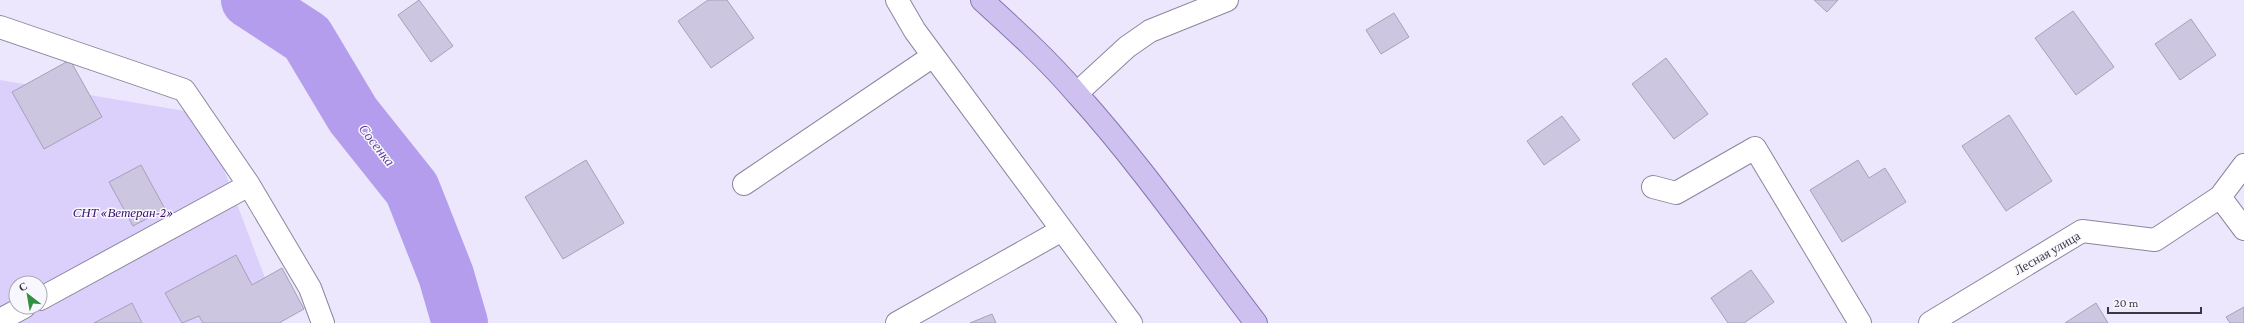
<svg xmlns="http://www.w3.org/2000/svg" width="2244" height="323" viewBox="0 0 2244 323" font-family="'Crimson Pro',serif">
<style>
.green{fill:#dbd0fb;fill-rule:evenodd}
.lines{fill:none;stroke-linecap:round;stroke-linejoin:round}
.river{stroke:#b49ded;stroke-width:56}
.building{fill:#cdc6e0;stroke:#a6a0b9}
.minor-casing{stroke:#8c869e;stroke-width:24}
.major-casing{stroke:#8576ad;stroke-width:24}
.minor{stroke:#fff;stroke-width:22}
.major{stroke:#cec1f0;stroke-width:22}
.labels{text-anchor:middle;dominant-baseline:central;stroke-width:3;stroke-linejoin:round;paint-order:stroke}
.park-label{font-size:13px;font-style:italic;fill:#390f6c;stroke:#f8f7fd}
.street-label{font-size:13px;fill:#3a3742;stroke:#f8f7fd}
.water-label{font-size:14px;font-style:italic;fill:#603f9c;stroke:#f8f7fd}
</style>
<rect width="100%" height="100%" fill="#ece7fd"/>
<path class="green" d="M0,80L203,114L282,323H0ZM16,283H40V307H16Z"/>
<g class="lines">
<path class="river" d="M249,0L307,38L353,115L412,189L446,275L460,323"/>
</g>
<path class="building" d="M419,0L453,46L431,62L398,15Z
M708,0H727L754,38L711,68L678,21Z
M1814,0H1838L1827,12Z
M2073,11L2114,67L2076,95L2035,38Z
M1394,13L1409,37L1381,54L1366,30Z
M2191,19L2216,55L2180,80L2155,44Z
M1666,58L1708,114L1674,139L1632,84Z
M70,60L102,117L44,149L12,92Z
M2009,115L2052,181L2006,211L1962,146Z
M1562,116L1580,140L1544,165L1527,141Z
M586,160L624,223L563,259L525,197Z
M1858,160L1869,178L1885,168L1906,202L1842,242L1810,190Z
M141,165L165,209L133,226L109,182Z
M236,255L252,285L282,268L304,309L279,323H203L199,316L182,323L165,293Z
M1751,270L1774,302L1744,323H1728L1711,298Z
M132,303L142,323H94Z
M2096,303L2108,323H2065Z
M2244,307V323H2230L2226,317Z
M992,314L996,323H970Z"/>
<g class="lines">
<g class="minor-casing">
<path id="minor" d="M897,0L915,31L1131,323
M0,27L184,90L249,185L310,288L323,323
M1077,93L1127,47L1150,31L1227,0
M744,184L933,56
M1653,187L1676,193L1755,148L1860,323
M2220,197L2244,229
M40,299L249,185
M0,320L24,307
M897,323L1062,230
M1930,323L2082,231L2155,240L2220,197L2244,165"/>
</g>
<g class="major-casing">
<path id="major" d="M982,0C1015,30 1048,60 1077,94C1142,166 1197,246 1256,323"/>
</g>
<use href="#minor" class="minor"/>
<use href="#major" class="major"/>
</g>
<g class="labels">
<g class="park-label">
<text x="123" y="212">СНТ «Ветеран-2»</text>
</g>
<g class="street-label">
<text transform="translate(2047 253) rotate(-30)">Лесная улица</text>
</g>
<g class="water-label">
<text transform="translate(377 145) rotate(52)">Сосенка</text>
</g>
</g>
<g transform="translate(28 295) rotate(329)"><circle r="19" fill="#f8f7fd" stroke="#acaab2"/>
<path d="M0-3L7 15L0 10L-7 15Z" fill="#329042"/>
<text y="-6" font-size="11" font-weight="bold" text-anchor="middle" fill="#3a3742">С</text>
</g>
<path d="M2108 307v6h93v-6" fill="none" stroke="#3a3742" stroke-width="2"/>
<text x="2114" y="307" font-size="12" fill="#3a3742" stroke="#f8f7fd" stroke-width="3" paint-order="stroke">20 m</text>
</svg>
